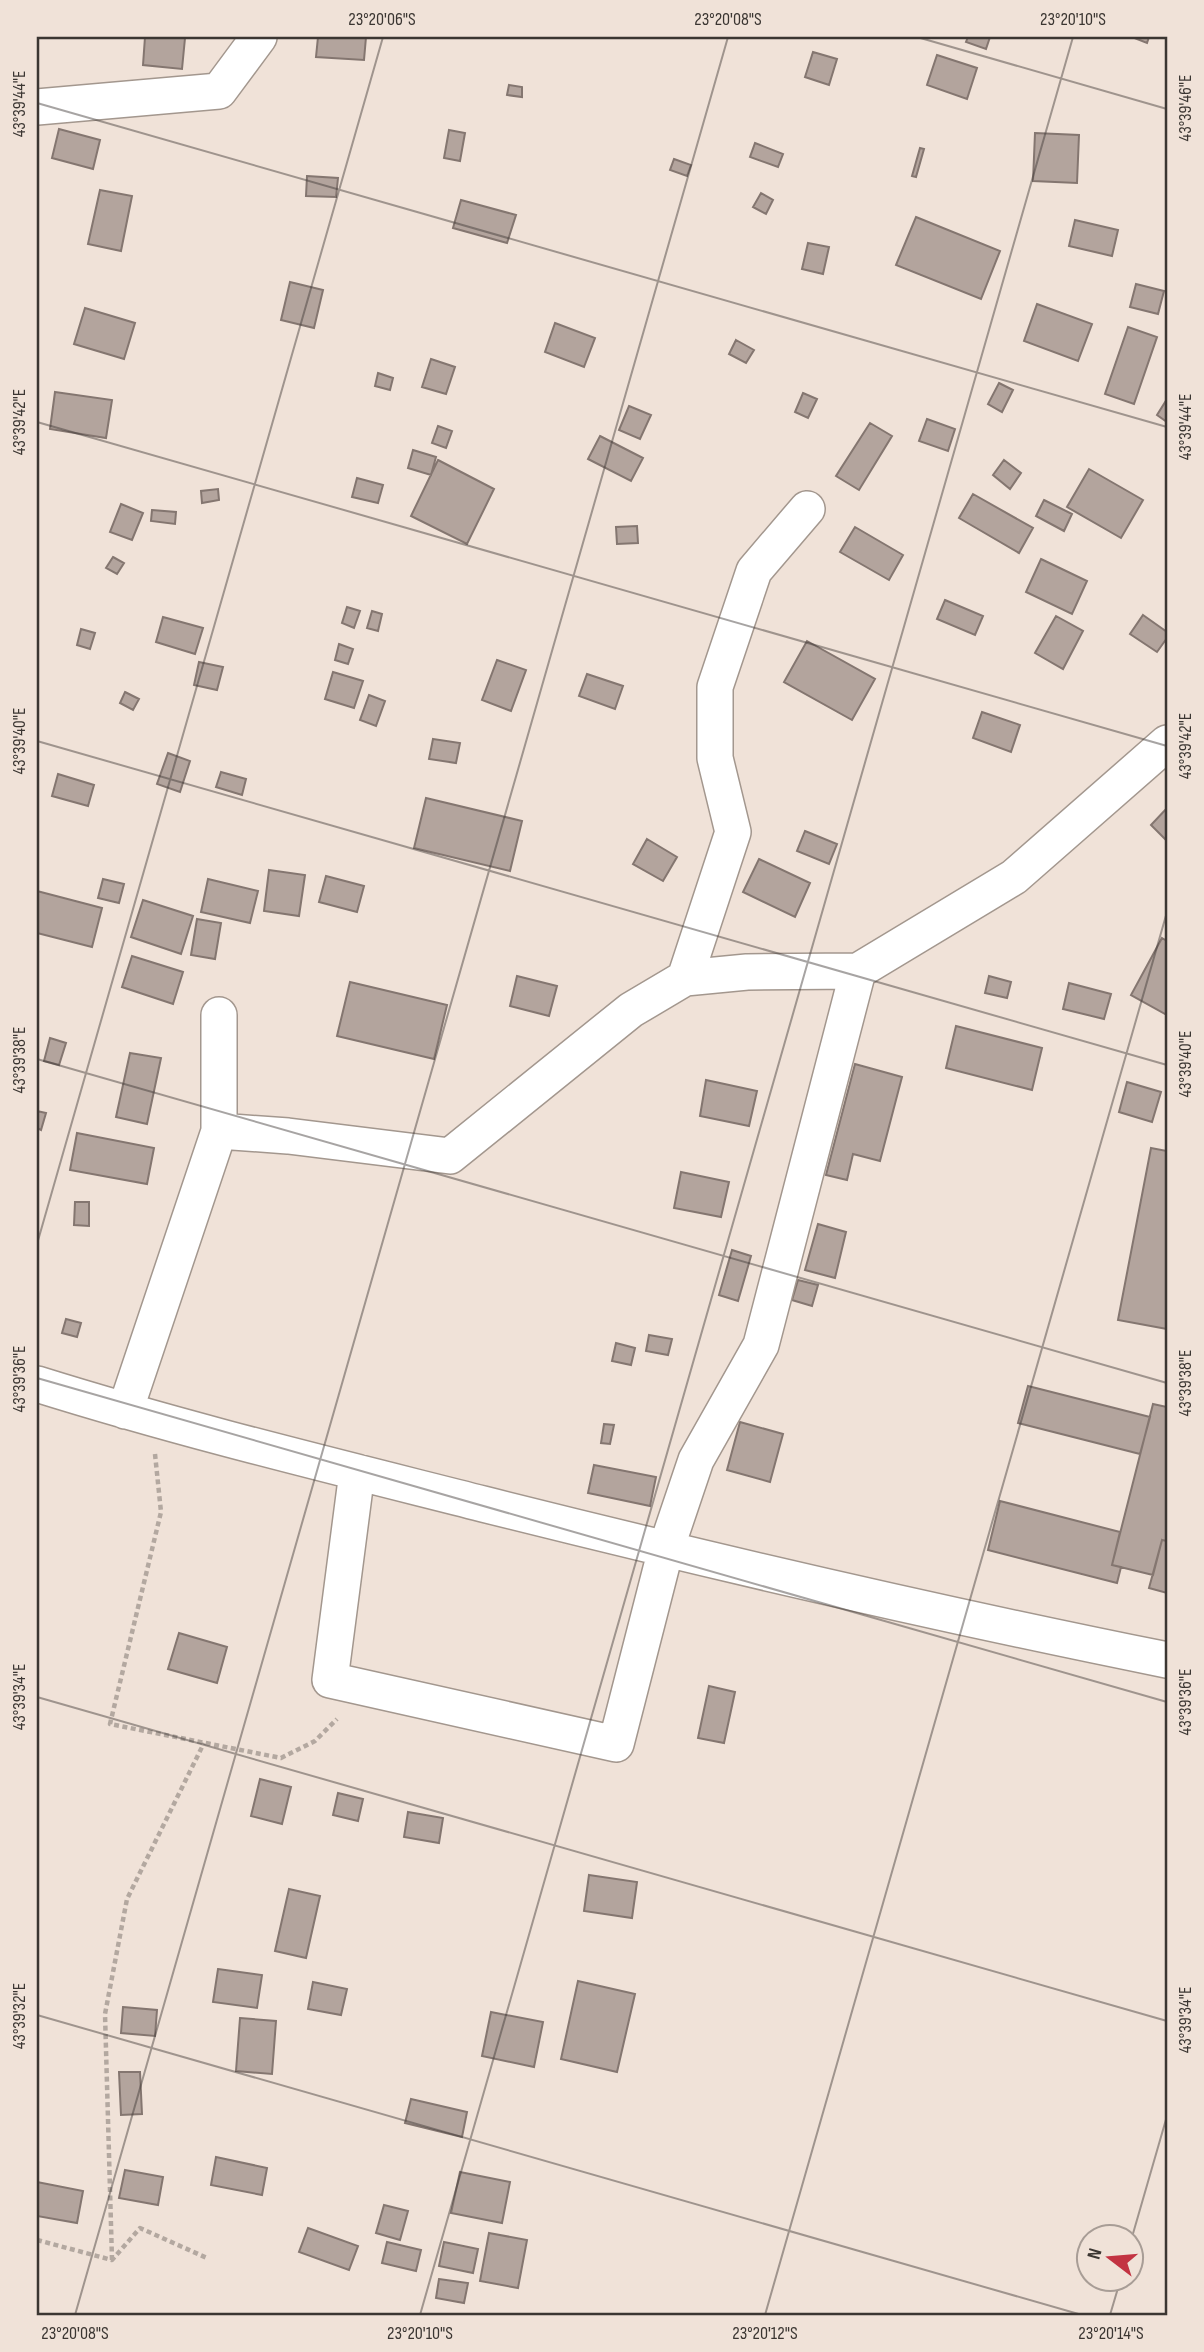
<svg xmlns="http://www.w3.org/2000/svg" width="1204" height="2352" viewBox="0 0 1204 2352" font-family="'Sofia Sans Condensed',sans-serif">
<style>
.building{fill:#b3a49d;stroke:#847670;stroke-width:2}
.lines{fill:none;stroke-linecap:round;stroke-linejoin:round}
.minor-casing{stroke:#a3978e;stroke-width:38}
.path{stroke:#b3a8a0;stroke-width:4.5;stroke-dasharray:5 3.5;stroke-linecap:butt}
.minor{stroke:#fff;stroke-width:35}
.ticks{fill:none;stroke:#3b3632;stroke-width:2;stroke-opacity:0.45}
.neatline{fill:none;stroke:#3b3632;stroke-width:2.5}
.ticks-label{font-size:18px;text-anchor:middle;fill:#3b3632}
</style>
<rect width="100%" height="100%" fill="#f0e2d8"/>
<path class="building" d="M145,37L185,38L182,69L143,65Z
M318,37H366L364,60L316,57Z
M968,37H990L986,49L966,42Z
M1132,37H1149L1147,43Z
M813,52L837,59L829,85L805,77Z
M937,55L977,68L967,99L927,85Z
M509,85L522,87V97L507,95Z
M59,129L100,140L93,169L52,158Z
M449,130L465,133L460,161L444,158Z
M1035,133L1079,135L1077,183L1033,181Z
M755,143L783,154L778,167L750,157Z
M920,148L924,149L916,177L912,176Z
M674,159L691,165L687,176L670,170Z
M307,176L338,178L336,197L306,196Z
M100,190L132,196L121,251L88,244Z
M761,193L773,200L766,214L753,207Z
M461,200L516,215L507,243L453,228Z
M916,217L1000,251L981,299L896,265Z
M1075,220L1118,230L1112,256L1069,246Z
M808,243L829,247L823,274L802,269Z
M290,282L323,290L314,328L281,320Z
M1136,284L1164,291L1158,314L1130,307Z
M1037,304L1092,324L1078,361L1024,341Z
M85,308L135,323L124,359L74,344Z
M555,323L595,338L584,367L545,352Z
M1128,327L1157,337L1134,404L1105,394Z
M736,340L754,350L746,363L729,354Z
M431,359L455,367L446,394L422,387Z
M378,373L393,378L390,390L375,386Z
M999,383L1013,390L1002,412L988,404Z
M55,392L112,400L106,438L50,429Z
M803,393L817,399L808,418L795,412Z
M1167,399V422L1157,415Z
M629,406L651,415L640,439L619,430Z
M927,419L955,429L948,451L919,441Z
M870,423L892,436L859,490L836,476Z
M438,426L452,431L446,448L432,443Z
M600,436L643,458L631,481L588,459Z
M413,450L436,457L431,475L408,468Z
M438,460L494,489L467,544L411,516Z
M1004,460L1021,473L1010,489L993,475Z
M1089,469L1143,500L1121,538L1067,507Z
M357,478L383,485L378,503L352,497Z
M218,489L219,500L202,503L201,491Z
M973,494L1033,528L1019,553L959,518Z
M1044,500L1072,514L1064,531L1036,516Z
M121,504L143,513L132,540L110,532Z
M152,510L176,512L175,524L151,521Z
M637,526L638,543L617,544L616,527Z
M855,527L903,555L889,580L840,552Z
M113,557L124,563L117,574L106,568Z
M1041,559L1087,581L1072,614L1026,592Z
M945,600L983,616L975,635L937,619Z
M347,607L360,611L354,628L342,623Z
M372,611L382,614L378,631L367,628Z
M1143,615L1167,632V638L1157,652L1130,634Z
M1056,616L1083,631L1063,669L1035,653Z
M163,617L203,628L195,654L156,642Z
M81,629L95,633L90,649L77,645Z
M807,641L875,679L852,720L784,682Z
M339,644L353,649L348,664L335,660Z
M497,660L526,670L511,711L482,700Z
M199,662L223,667L217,690L194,685Z
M333,672L363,681L354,708L325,699Z
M587,674L623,686L615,709L579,696Z
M125,692L139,699L133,710L120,703Z
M369,695L385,701L376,726L360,720Z
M982,712L1020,725L1011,752L973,738Z
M433,739L460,743L456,763L429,759Z
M168,753L190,761L180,792L157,784Z
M221,772L246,779L242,795L216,787Z
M58,774L94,785L88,806L52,796Z
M426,798L522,821L510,871L414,848Z
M1167,808V841L1151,825Z
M805,831L837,844L829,864L797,851Z
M647,839L677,857L663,881L633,864Z
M759,859L810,883L795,917L743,892Z
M269,870L305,875L299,916L264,911Z
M326,876L364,886L357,912L319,902Z
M103,879L124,884L119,903L98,898Z
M208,879L258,891L250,923L201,912Z
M37,891L102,908L92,947L37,933Z
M143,900L193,916L181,954L131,937Z
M197,919L221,923L215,959L191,955Z
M1162,938L1167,941V1015L1131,995Z
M132,956L183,972L173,1004L122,987Z
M517,976L557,986L549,1016L510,1006Z
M989,976L1011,982L1007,998L985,993Z
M350,982L447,1005L434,1059L337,1036Z
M1069,983L1111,994L1104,1019L1063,1009Z
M956,1026L1042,1048L1032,1090L946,1068Z
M50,1038L66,1043L59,1065L44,1061Z
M130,1053L161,1058L147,1124L116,1117Z
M855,1064L902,1077L880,1161L853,1154L847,1180L826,1175Z
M706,1080L757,1091L749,1126L700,1116Z
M1127,1082L1161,1092L1152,1122L1119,1112Z
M37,1111L46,1113L41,1130L37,1128Z
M77,1133L154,1148L147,1184L70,1170Z
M1151,1148L1167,1151V1329L1118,1320Z
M681,1172L729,1182L721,1217L674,1208Z
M75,1202H89V1226L74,1225Z
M818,1224L846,1232L835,1278L805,1270Z
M732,1250L751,1256L738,1301L719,1295Z
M798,1280L818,1285L812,1306L792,1300Z
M66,1319L81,1323L77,1337L62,1333Z
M649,1335L672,1339L668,1355L646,1351Z
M616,1343L635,1348L631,1365L612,1361Z
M1028,1386L1150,1417L1140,1454L1018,1423Z
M1153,1404L1167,1407V1541L1162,1540L1153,1575L1112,1565Z
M740,1422L783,1434L770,1482L727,1470Z
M604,1424L614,1425L610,1444L601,1443Z
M594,1465L656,1477L650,1506L588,1493Z
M1000,1501L1120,1532L1112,1565L1121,1567L1117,1583L988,1550Z
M1162,1540L1167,1541V1593L1149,1588Z
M179,1633L227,1647L217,1683L168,1669Z
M709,1686L735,1692L724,1743L698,1738Z
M260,1779L291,1787L282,1824L251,1816Z
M338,1793L363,1799L358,1821L333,1815Z
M408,1812L443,1818L439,1843L404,1837Z
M589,1875L637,1882L632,1918L584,1911Z
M289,1889L320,1896L306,1958L275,1951Z
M218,1969L262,1975L257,2008L213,2002Z
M578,1981L635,1994L617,2072L561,2059Z
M313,1982L347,1989L341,2015L308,2009Z
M123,2007L157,2010L155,2036L121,2033Z
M491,2012L543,2022L534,2067L482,2056Z
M240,2018L276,2021L272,2074L236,2071Z
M119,2072H140L142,2114L121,2115Z
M411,2099L467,2112L462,2137L405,2123Z
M216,2157L267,2168L262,2195L211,2185Z
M125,2170L163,2177L158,2205L119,2198Z
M460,2172L510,2182L502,2223L451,2213Z
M37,2182L83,2191L77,2223L37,2216Z
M384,2205L408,2211L400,2240L376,2233Z
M308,2228L358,2246L349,2270L299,2252Z
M489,2233L527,2240L518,2288L480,2281Z
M387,2242L421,2250L416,2271L382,2263Z
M444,2242L478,2249L473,2273L439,2266Z
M439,2279L468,2283L464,2303L436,2298Z"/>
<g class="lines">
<g class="minor-casing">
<path id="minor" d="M37,107L219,91L259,37
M685,978L733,832L715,758V687L754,571L807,509
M219,1015V1131
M37,1384C184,1430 333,1466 483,1504C710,1561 938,1614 1167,1660
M125,1411L219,1131L288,1136L450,1156L631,1010L685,978L747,972L858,971
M357,1472L330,1680L616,1744L666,1549L696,1460L761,1345L858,971L1014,877L1167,743"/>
</g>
<path class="path" d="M155,1454L161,1512L110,1724L281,1758L315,1741L337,1719
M37,2240L112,2260L140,2228L207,2258
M112,2260L105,2014L127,1899L204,1743"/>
<use href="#minor" class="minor"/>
</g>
<path class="ticks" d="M917,37L1167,109M37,40L38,37M37,103L1167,427M37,422L1167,746M37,741L1167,1065M37,1059L1167,1383M37,1244L383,37M37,1378L1167,1702M37,1697L1167,2021M37,2015L1082,2315M1130,2244L1167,2116M75,2315L728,37M420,2315L1073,37M765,2315L1167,912M1110,2315L1121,2278"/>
<rect width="1204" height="2352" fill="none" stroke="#f0e2d8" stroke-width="77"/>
<g transform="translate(1110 2258) rotate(286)"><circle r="33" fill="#f0e2d8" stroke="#a89d96" stroke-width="2"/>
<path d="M0-5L12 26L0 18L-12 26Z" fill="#c33342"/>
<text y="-10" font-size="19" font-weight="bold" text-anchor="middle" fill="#3b3632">N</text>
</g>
<rect x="38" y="38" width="1128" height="2276" class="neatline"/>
<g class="ticks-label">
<text x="382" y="25">23°20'06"S</text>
<text x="728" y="25">23°20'08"S</text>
<text x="1073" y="25">23°20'10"S</text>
<text transform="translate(19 104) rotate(-90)" y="6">43°39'44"E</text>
<text transform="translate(1185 108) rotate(-90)" y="6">43°39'46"E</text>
<text transform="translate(19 422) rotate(-90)" y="6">43°39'42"E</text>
<text transform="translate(1185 427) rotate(-90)" y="6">43°39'44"E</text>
<text transform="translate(19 741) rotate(-90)" y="6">43°39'40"E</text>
<text transform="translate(1185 746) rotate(-90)" y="6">43°39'42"E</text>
<text transform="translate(19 1060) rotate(-90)" y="6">43°39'38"E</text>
<text transform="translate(1185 1064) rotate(-90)" y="6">43°39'40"E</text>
<text transform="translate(19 1379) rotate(-90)" y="6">43°39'36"E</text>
<text transform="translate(1185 1383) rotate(-90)" y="6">43°39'38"E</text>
<text transform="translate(19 1697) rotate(-90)" y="6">43°39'34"E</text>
<text transform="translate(1185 1702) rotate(-90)" y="6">43°39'36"E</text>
<text transform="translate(19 2016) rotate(-90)" y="6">43°39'32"E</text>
<text transform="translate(1185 2020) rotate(-90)" y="6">43°39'34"E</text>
<text x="75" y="2339">23°20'08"S</text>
<text x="420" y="2339">23°20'10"S</text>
<text x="765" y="2339">23°20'12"S</text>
<text x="1111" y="2339">23°20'14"S</text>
</g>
</svg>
